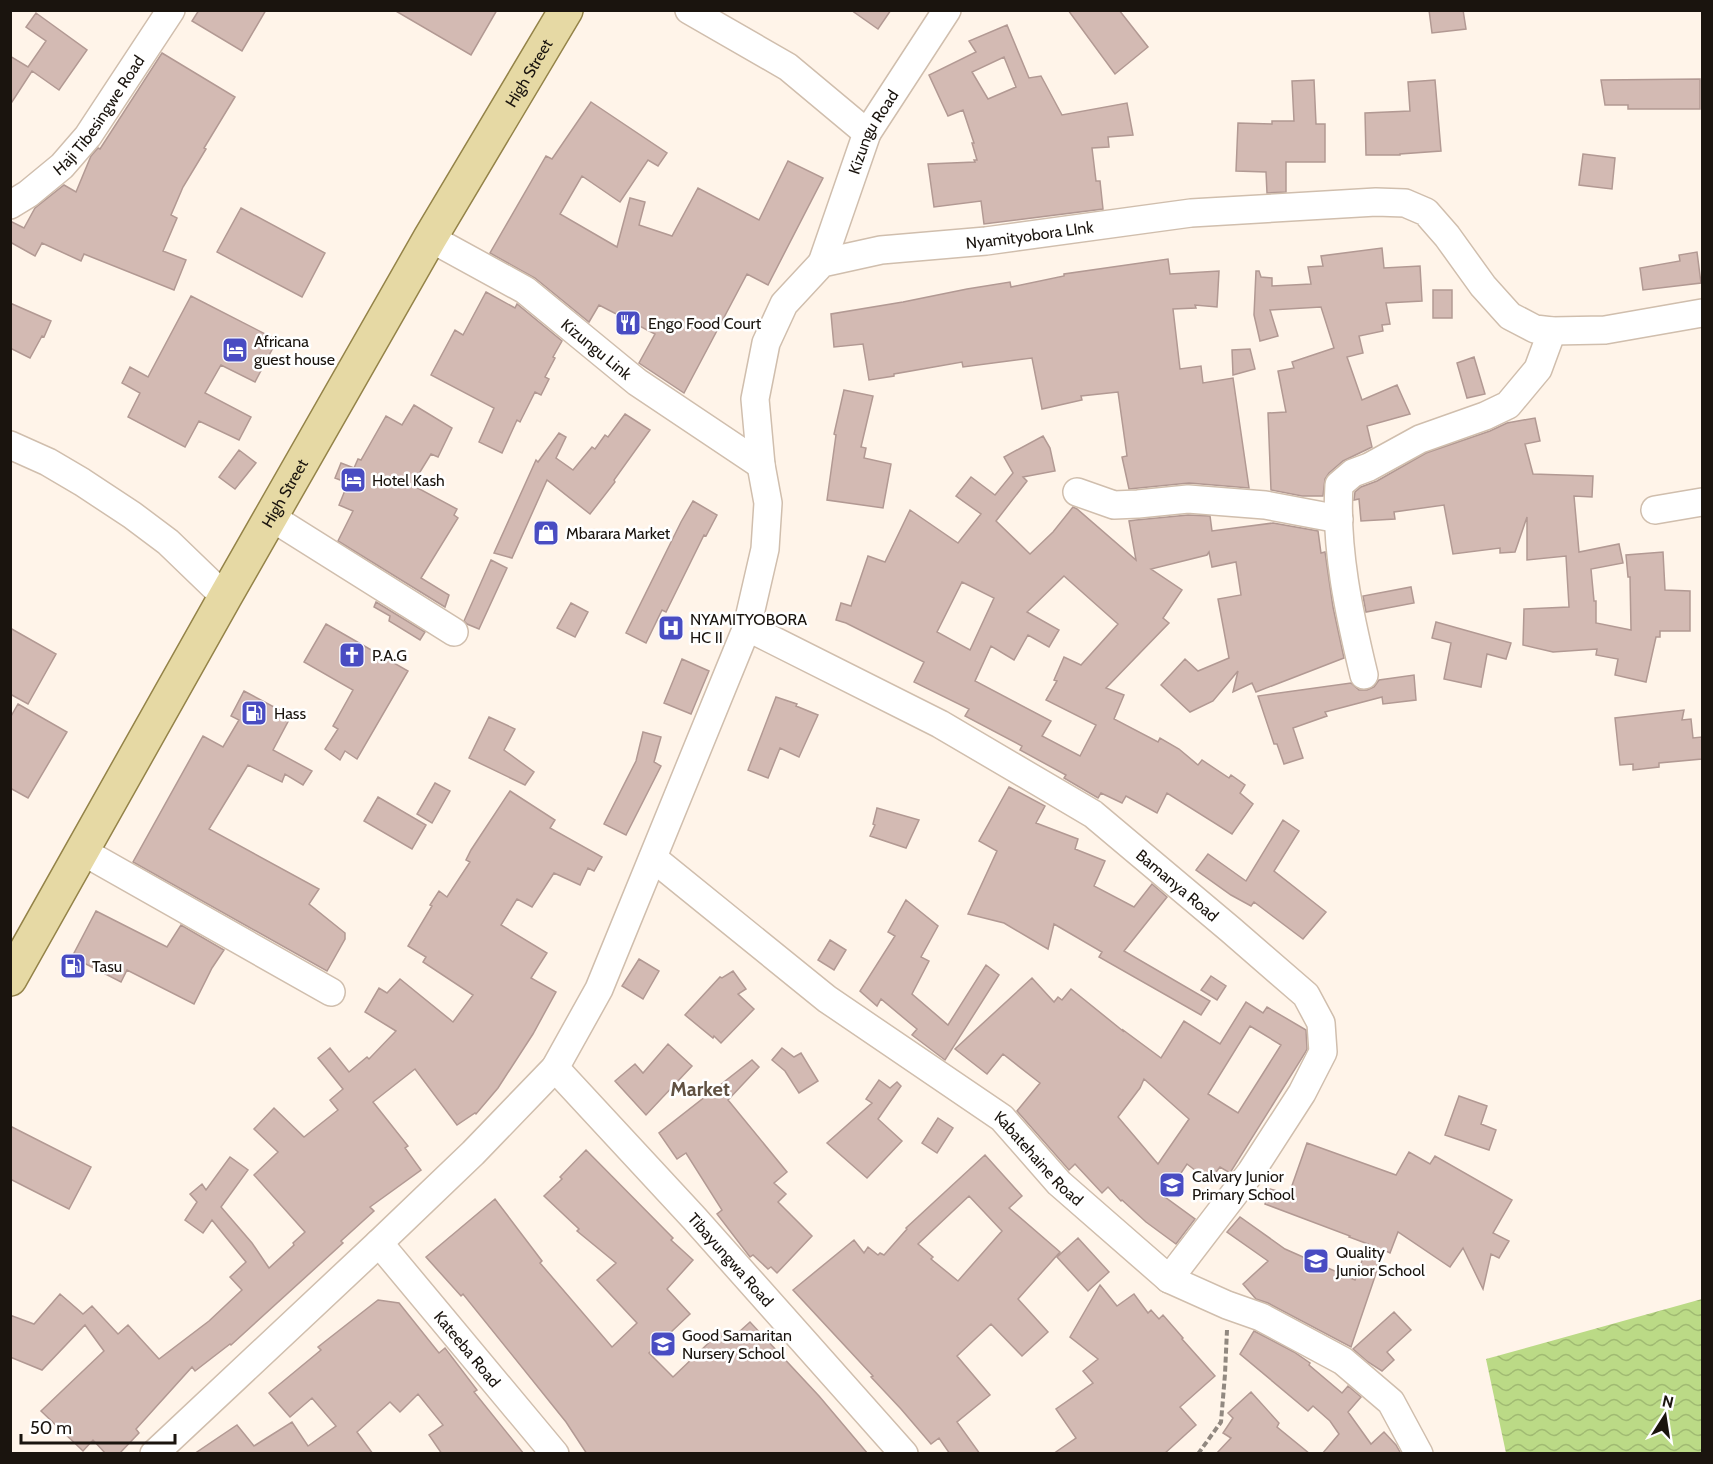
<svg xmlns="http://www.w3.org/2000/svg" width="1713" height="1464" viewBox="0 0 1713 1464" font-family="Cabin,sans-serif">
<style>
.water{fill:url(#water-waves)}
.building{fill:#d3bab3;stroke:#b29993;stroke-width:1.5;fill-rule:evenodd}
.lines{fill:none;stroke-linecap:round;stroke-linejoin:round}
.minor-casing{stroke:#d0bead;stroke-width:30}
.major-casing{stroke:#948348;stroke-width:36}
.path{stroke:#918880;stroke-width:4;stroke-dasharray:6 3;stroke-linecap:butt}
.minor{stroke:#fff;stroke-width:27}
.major{stroke:#e6d9a4;stroke-width:33}
.labels{text-anchor:middle;dominant-baseline:central;stroke-width:5;stroke-linejoin:round;paint-order:stroke}
.street-label{font-size:16px;fill:#1a140e;stroke:#fff}
.poi-label{font-size:16px;fill:#1a140e;stroke:#fff;text-anchor:start}
.quarter-label{font-size:20px;font-weight:bold;fill:#605142;stroke:#fff}
</style>
<defs>
<pattern id="water-waves" width="16" height="10" patternUnits="userSpaceOnUse" patternTransform="scale(1.5)"><rect width="16" height="10" fill="#bbda86"/><path d="M0 5q4-4 8 0t8 0" fill="none" stroke="#a0ba72"/></pattern>
</defs>
<rect width="100%" height="100%" fill="#fff4e9"/>
<path class="water" d="M1702,1299V1453H1506L1486,1359Z"/>
<path class="building" d="M199,10H266L242,51L192,21Z
M394,10H497L471,55Z
M851,10H891L878,29Z
M1068,10H1119L1148,47L1115,74Z
M1429,10H1463L1466,29L1432,33Z
M36,13L87,50L59,90L32,71L10,105V56L28,67L46,41L26,27Z
M1007,25L1029,78L1041,76L1062,115L1127,103L1133,135L1108,137L1109,147L1092,148L1096,181H1100L1103,209L984,224L981,201L934,207L928,164L975,162L974,160H977L972,143H974L963,110L948,116L929,75L976,52L969,41ZM1004,57L1016,87L988,99L972,72Z
M162,53L235,97L204,148L206,149L183,187L171,215L177,218L163,251L186,260L174,290L84,254L81,261L42,243L35,256L10,242V221L24,228L35,208L64,185L76,192L91,156L98,148L100,149Z
M1700,79V109H1628V105H1605L1601,80Z
M1314,80L1316,124H1325V162H1286V192L1267,193L1266,172L1236,171L1238,123L1272,124V121H1294L1292,81Z
M1435,80L1441,151L1400,154V155H1366L1365,113L1410,111L1408,82Z
M591,102L667,153L658,166L648,160L620,202L582,176L560,214L617,247L630,198L645,202L639,225L672,236L698,188L759,220L788,161L823,178L768,285L747,274L684,393L639,363L655,334L599,305L589,322L535,278L490,253L546,156L552,159Z
M1583,154L1615,158L1612,189L1579,185Z
M241,208L325,253L302,297L217,252Z
M1382,248L1384,268L1420,266L1422,301L1386,303L1390,324L1382,325L1383,331L1359,336L1363,353L1347,357L1362,400L1397,385L1410,414L1367,426L1372,447L1343,461L1329,473L1325,479L1323,496H1302L1271,490L1268,413L1286,412L1278,371L1294,368L1292,362L1334,348L1321,307L1270,310L1278,336L1260,341L1254,315L1256,271H1259L1261,277L1272,278V286L1311,284L1308,267L1323,266L1321,256Z
M1697,252L1701,283L1643,290L1640,268L1680,261L1679,255Z
M1168,259L1170,274L1219,271L1217,307L1195,305L1196,308L1173,309L1180,369L1201,366L1203,383L1233,378L1249,488L1189,483L1129,489L1122,457L1127,456L1118,392L1081,396L1082,400L1042,409L1032,358L963,367L962,362L894,374V376L869,380L863,344L834,347L831,314L903,302L967,289L1010,282L1011,287L1064,276V274Z
M1433,290H1452V318H1433Z
M486,292L515,308L517,304L562,341L553,357L555,358L545,377L549,379L541,395L535,392L520,422L517,420L502,453L479,442L494,408L431,375L455,330L463,335Z
M191,296L277,340L255,382L221,365L205,393L251,417L239,440L199,421L185,447L128,417L140,393L122,383L130,367L148,377Z
M10,303L51,321L44,337L42,336L30,358L10,348Z
M1250,349L1255,369L1233,375L1232,350Z
M1474,357L1485,394L1467,398L1457,363Z
M844,390L873,396L861,447L866,448L864,458L891,464L883,508L827,500L836,435L834,434Z
M414,405L452,428L438,457L431,454L412,485L457,509L454,515L458,518L421,578L449,595L445,607L338,541L353,511L339,505L348,483L335,478L341,463L354,468L358,459L361,460L386,416L402,425Z
M625,414L650,430L614,480L615,482L590,514L547,480L512,558L494,553L536,460L538,462L559,433L566,437L556,458L573,470L592,447L595,449L605,435L608,437Z
M1535,418L1540,441L1525,444L1533,474L1593,476L1592,497L1574,496L1579,552L1619,544L1623,563L1591,569L1594,601H1596V623L1631,630L1630,577H1628L1626,555L1663,552L1665,590L1690,591V631H1660V637H1656L1646,682L1615,675L1618,659L1596,655L1597,649L1553,652L1523,645L1524,609L1569,607L1566,556L1527,560V517L1515,552L1500,553V548L1453,554L1444,505L1394,512L1395,519L1361,521L1359,499L1354,500L1355,492L1361,487L1377,481L1426,453L1490,431L1507,423Z
M1043,436L1050,448L1055,471L1023,477L1027,481L996,521L1030,554L1053,532L1073,507L1077,509L1136,560L1129,521L1136,520L1188,515L1210,516L1212,531L1273,523L1318,531L1321,553L1325,552L1333,607L1344,658L1256,692L1252,683L1233,692L1238,671L1213,701L1190,712L1161,685L1185,659L1198,671L1229,658L1218,599L1241,595L1236,562L1212,567L1209,552L1207,555L1151,569L1182,590L1163,618L1169,623L1106,688L1124,695L1114,719L1158,742L1160,738L1179,749L1198,765L1202,760L1229,778L1231,775L1245,785L1240,793L1253,804L1232,834L1167,793L1157,813L1126,796L1122,803L1101,793L1098,798L1064,778L1066,775L1020,750L1022,746L965,716L969,709L914,682L924,662L846,623L836,620L841,603L851,606L868,556L885,562L910,510L958,543L981,514L956,496L971,477L995,495L1013,473L1004,457ZM1064,576L1118,624L1081,665L1064,657L1054,680L1057,681L1046,700L1096,725L1080,756L1042,736L1051,721L975,681L991,646L1014,660L1028,635L1049,647L1059,630L1027,612ZM962,582L994,598L970,650L937,632Z
M239,450L256,463L235,489L219,477Z
M693,501L717,515L706,536L704,535L666,612L662,610L646,643L626,633L681,522Z
M491,560L507,568L479,629L467,624L464,621Z
M1411,587L1414,603L1366,612L1363,596Z
M376,602L425,632L420,640L389,621L390,616L374,607Z
M571,603L588,612L575,637L557,628Z
M1436,622L1511,643L1506,659L1487,654L1481,687L1444,679L1451,643L1432,638Z
M326,624L408,671L357,759L345,751L340,760L325,749L338,729L333,726L353,690L304,662Z
M10,628L56,654L28,704L10,694Z
M682,659L709,671L691,714L664,703Z
M1414,675L1416,700L1383,704L1382,697L1325,712L1327,716L1293,728L1303,758L1284,764L1277,744H1274L1258,696L1351,683L1359,690H1367L1374,687L1379,680Z
M244,691L291,716L273,750L312,771L303,785L285,774L282,782L248,765L209,829L319,889L309,904L345,933V939L327,971L133,862L203,736L223,747L239,720L231,716Z
M776,697L797,704L796,706L818,715L799,757L780,748L768,778L748,770Z
M18,704L67,732L28,798L10,788V718Z
M1684,710L1682,720L1691,719L1693,738L1702,737V759L1659,763V767L1633,770V764L1620,765L1615,718Z
M489,717L515,729L504,750L534,772L525,785L469,758Z
M643,732L661,737L654,762L661,766L626,835L604,824L636,761Z
M435,783L450,791L432,823L417,814Z
M1009,787L1045,806L1036,823L1078,839L1075,849L1105,861L1094,886L1134,907L1152,884L1167,897L1124,951L1210,1001L1201,1015L1099,957L1102,952L1054,924L1048,949L1004,923L968,914L997,851L979,841Z
M510,791L555,820L550,828L602,857L594,871L588,868L580,885L554,873L532,907L517,899L501,925L547,953L531,978L556,992L533,1034L498,1088L476,1114L475,1113L457,1125L415,1069L373,1102L408,1146L405,1148L421,1170L370,1207L374,1211L341,1241L343,1243L231,1345L230,1344L195,1371L192,1367L136,1429L139,1433L119,1454H106L93,1440L83,1451L41,1411L104,1351L85,1325L42,1370L10,1357V1315L34,1324L60,1294L83,1314L92,1306L118,1334L128,1325L159,1359L209,1321L242,1290L230,1277L246,1262L212,1220L203,1233L185,1220L197,1202L190,1194L202,1184L206,1190L230,1157L248,1170L221,1207L252,1243L269,1268L294,1245L293,1243L305,1232L254,1175L278,1152L254,1129L274,1108L304,1137L338,1110L330,1100L343,1089L318,1058L330,1048L349,1072L367,1057L369,1059L396,1031L365,1012L379,988L387,993L400,979L453,1022L473,995L423,962L426,957L408,946L432,906L430,905L439,891L447,897L470,862L466,860L471,850Z
M378,797L426,825L412,849L364,821Z
M877,808L919,820L906,848L870,836L875,825L873,824Z
M1283,820L1299,831L1274,871L1326,912L1303,939L1254,902L1251,906L1231,895L1196,870L1208,854L1246,881Z
M906,900L938,926L921,957L929,961L912,994L948,1025L986,965L999,975L945,1060L912,1035L917,1029L881,999L877,1006L860,991L895,936L888,932Z
M96,911L167,947L181,925L224,950L212,968L194,1004L127,970L121,982L72,957Z
M830,940L846,950L834,970L818,960Z
M639,959L659,971L643,999L622,986Z
M733,971L746,989L738,994L754,1009L721,1043L714,1036L713,1038L685,1015L720,977L722,978Z
M1211,976L1226,986L1217,1000L1201,990Z
M1032,978L1054,1002L1058,997L1062,1000L1071,989L1123,1031V1030L1161,1058L1184,1021L1220,1044L1246,1002L1263,1013L1267,1007L1306,1030L1307,1049L1305,1053L1230,1173L1220,1167L1209,1181L1187,1164L1165,1197L1195,1219L1176,1244L1146,1222L1122,1200L1121,1201L1108,1187L1102,1193L1075,1164L1069,1170L1017,1111L1040,1083L1003,1054L987,1074L955,1049ZM1250,1026L1281,1045L1238,1113L1208,1094ZM1144,1079L1189,1119L1158,1164L1118,1117L1140,1088Z
M668,1044L692,1066L646,1115L615,1081L635,1064L643,1073Z
M782,1048L794,1057L801,1053L818,1081L799,1093L785,1071L772,1060Z
M752,1060L759,1067L728,1100L787,1172L774,1183L786,1194L778,1202L812,1236L777,1273L771,1267L768,1269L753,1255L750,1257L717,1214L722,1210L686,1153L677,1159L659,1133Z
M879,1080L890,1088L897,1082L901,1086L878,1119L902,1141L867,1178L827,1143L872,1103L866,1099Z
M1459,1096L1487,1106L1481,1124L1496,1130L1489,1150L1445,1135Z
M938,1118L953,1128L937,1153L922,1143Z
M10,1126L91,1167L69,1209L10,1179Z
M1307,1143L1396,1175L1409,1152L1430,1164L1435,1156L1512,1200L1493,1233L1509,1241L1499,1258L1491,1254L1483,1289L1463,1248L1450,1267L1398,1232L1390,1253L1384,1250L1351,1347L1268,1303L1256,1299L1243,1284L1268,1261L1227,1232L1240,1217L1285,1249L1355,1280L1368,1244L1349,1237L1350,1236L1265,1204L1270,1189L1289,1194Z
M586,1150L673,1238L671,1240L693,1260L667,1289L690,1314L649,1353L673,1377L720,1332L729,1341L750,1322L819,1396L868,1454H587L566,1422L463,1294L461,1296L426,1257L495,1199L542,1261L540,1263L612,1347L637,1323L597,1280L616,1263L577,1231L579,1229L544,1196L562,1179L560,1177Z
M985,1155L1022,1196L1009,1208L1060,1252L1018,1299L1048,1332L1022,1356L991,1324L957,1356L990,1395L957,1422L980,1454H950L939,1438L931,1444L901,1409L871,1377L873,1376L793,1290L854,1240L864,1253L868,1247L878,1255L880,1253L884,1255L907,1229L906,1228ZM969,1196L1002,1231L958,1281L931,1259L933,1257L918,1244Z
M1078,1238L1109,1272L1088,1291L1057,1257Z
M1100,1285L1117,1306L1134,1294L1148,1313L1151,1310L1159,1319L1163,1315L1183,1338L1182,1339L1215,1376L1180,1407L1196,1425L1164,1454H1053L1076,1438L1056,1409L1093,1383L1083,1371L1098,1359L1070,1337Z
M378,1300L399,1303L439,1353L445,1348L477,1390L474,1392L524,1454H442L429,1435L443,1425L418,1394L400,1412L390,1402L357,1432L373,1454H194L237,1425L254,1446L292,1422L308,1446L336,1426L312,1398L290,1417L269,1393L321,1350L318,1347Z
M1394,1312L1411,1330L1387,1352L1394,1360L1382,1371L1368,1362L1353,1349Z
M1254,1331L1294,1352L1310,1363L1309,1365L1342,1393L1348,1386L1361,1397L1348,1412L1371,1444L1384,1432L1396,1445L1401,1454H1322L1339,1434L1330,1421L1313,1406L1308,1411L1240,1354Z
M1251,1392L1279,1423L1277,1427L1310,1454H1216L1231,1438L1223,1433L1233,1418L1228,1413Z"/>
<g class="lines">
<g class="minor-casing">
<g id="minor">
<path d="M689,10L788,67L867,133"/>
<path id="s1" d="M10,205L28,194L62,166L88,136L171,10"/>
<path id="s2" d="M430,238L525,290L637,382L761,465"/>
<path id="s3" d="M822,263L867,133L947,10"/>
<path d="M10,445L48,462L82,482L132,515L168,542L225,597"/>
<path d="M1077,492L1114,505L1138,504L1188,499L1265,505L1339,519"/>
<path d="M1655,510L1702,502"/>
<path d="M271,517L454,632"/>
<path id="s4" d="M747,627L940,724L1093,814L1231,930L1306,995L1321,1023L1323,1052L1302,1093L1251,1172L1169,1279"/>
<path d="M1364,675C1349,613 1335,549 1339,485L1353,473L1369,467L1420,439L1485,416L1508,405L1538,369L1552,331"/>
<path d="M82,851L331,992"/>
<path id="s5" d="M653,858L827,999L1002,1118L1059,1183L1169,1279L1227,1305L1261,1317L1343,1361L1391,1402L1419,1454"/>
<path id="s6" d="M555,1068L694,1218L904,1454"/>
<path id="s7" d="M379,1243L555,1454"/>
<path id="s8" d="M154,1454L379,1243L473,1153L555,1068L599,989L747,627L765,549L768,503L761,465L755,399L766,343L784,304L822,263L881,250L986,241L1191,213L1376,202L1405,203L1426,212L1447,236L1483,286L1510,316L1535,329L1552,331L1605,330L1702,313"/>
</g>
</g>
<g class="major-casing">
<g id="major">
<path id="s9" d="M10,979L225,597L430,238L566,10"/>
</g>
</g>
<path class="path" d="M1198,1454L1221,1422L1225,1374L1227,1330"/>
<use href="#minor" class="minor"/>
<use href="#major" class="major"/>
</g>
<defs>
<g id="restaurant-square" transform="scale(1.35)"><rect x="-9" y="-9" width="18" height="18" rx="4" fill="#494cc2" stroke="#fff"/><path d="M-5-6h1v4h1v-4h1v4h1v-4h1v5L-1.5 .5V6h-2V.5L-5-1ZM5-6V6H3V1.5H1.5Q1.5-4 5-6Z" fill="#fff"/></g>
<g id="hotel-square" transform="scale(1.35)"><rect x="-9" y="-9" width="18" height="18" rx="4" fill="#494cc2" stroke="#fff"/><path d="M-6-4.5h1.5V1H6V5H4.5V3h-9V5H-6ZM-4 0a1.8 1.8 0 1 1 3.6 0ZM.5 0V-2.5h3Q6-2.5 6 0Z" fill="#fff"/></g>
<g id="shop-square" transform="scale(1.35)"><rect x="-9" y="-9" width="18" height="18" rx="4" fill="#494cc2" stroke="#fff"/><path d="M-5-2.5h2.3a2.7 3.5 0 0 1 5.4 0H5L5.5 6h-11ZM-1.5-2.5h3a1.5 2.3 0 0 0-3 0Z" fill="#fff"/></g>
<g id="hospital-square" transform="scale(1.35)"><rect x="-9" y="-9" width="18" height="18" rx="4" fill="#494cc2" stroke="#fff"/><path d="M-5-5h3v3.5h4V-5h3V5h-3V1.5h-4V5h-3Z" fill="#fff"/></g>
<g id="church-square" transform="scale(1.35)"><rect x="-9" y="-9" width="18" height="18" rx="4" fill="#494cc2" stroke="#fff"/><path d="M-1.2-6h2.4v3.5h3.3v2.4h-3.3V6h-2.4V-.1h-3.3v-2.4h3.3Z" fill="#fff"/></g>
<g id="fuel-square" transform="scale(1.35)"><rect x="-9" y="-9" width="18" height="18" rx="4" fill="#494cc2" stroke="#fff"/><path d="M-5.5-6h7V0h2V4h1.3V-2.5L3-4.5l.8-.8L6-3V5H2.5V1h-1V6h-7ZM-4.2-4.7v3.2H.2V-4.7Z" fill="#fff"/></g>
<g id="school-square" transform="scale(1.35)"><rect x="-9" y="-9" width="18" height="18" rx="4" fill="#494cc2" stroke="#fff"/><path d="M0-5L7-2L0 1L-7-2ZM-4 1L0 2.5L4 1V4Q0 6-4 4Z" fill="#fff"/></g>
</defs>
<g fill-rule="evenodd">
<use href="#restaurant-square" x="628" y="323"/>
<use href="#hotel-square" x="235" y="350"/>
<use href="#hotel-square" x="353" y="480"/>
<use href="#shop-square" x="546" y="533"/>
<use href="#hospital-square" x="671" y="628"/>
<use href="#church-square" x="352" y="655"/>
<use href="#fuel-square" x="254" y="713"/>
<use href="#fuel-square" x="73" y="966"/>
<use href="#school-square" x="1172" y="1185"/>
<use href="#school-square" x="1316" y="1261"/>
<use href="#school-square" x="663" y="1344"/>
</g>
<g class="labels">
<g class="street-label">
<text stroke="none"><textPath href="#s9" startOffset="1044">High Street</textPath></text>
<text stroke="none"><textPath href="#s1" startOffset="128">Haji Tibesingwe Road</textPath></text>
<text stroke="none"><textPath href="#s3" startOffset="141">Kizungu Road</textPath></text>
<text stroke="none"><textPath href="#s8" startOffset="1635">Nyamityobora LInk</textPath></text>
<text stroke="none"><textPath href="#s2" startOffset="201">Kizungu Link</textPath></text>
<text stroke="none"><textPath href="#s9" startOffset="558">High Street</textPath></text>
<text stroke="none"><textPath href="#s4" startOffset="504">Bamanya Road</textPath></text>
<text stroke="none"><textPath href="#s5" startOffset="490">Kabatehaine Road</textPath></text>
<text stroke="none"><textPath href="#s6" startOffset="260">Tibayungwa Road</textPath></text>
<text stroke="none"><textPath href="#s7" startOffset="138">Kateeba Road</textPath></text>
</g>
<g class="poi-label">
<text x="648" y="323">Engo Food Court</text>
<text x="254" y="341">Africana<tspan x="254" dy="18">guest house</tspan></text>
<text x="372" y="480">Hotel Kash</text>
<text x="566" y="533">Mbarara Market</text>
<text x="690" y="619">NYAMITYOBORA<tspan x="690" dy="18">HC II</tspan></text>
<text x="372" y="655">P.A.G</text>
<text x="274" y="713">Hass</text>
<text x="92" y="966">Tasu</text>
<text x="1192" y="1176">Calvary Junior<tspan x="1192" dy="18">Primary School</tspan></text>
<text x="1336" y="1252">Quality<tspan x="1336" dy="18">Junior School</tspan></text>
<text x="682" y="1335">Good Samaritan<tspan x="682" dy="18">Nursery School</tspan></text>
</g>
<g class="quarter-label">
<text x="700" y="1089">Market</text>
</g>
</g>
<rect width="1713" height="1464" fill="none" stroke="#1a140e" stroke-width="24"/>
<g transform="translate(1665 1416) rotate(12)" stroke="#ffffff" stroke-width="4.5" paint-order="stroke">
<path d="M0-4.5L10 22L0 15L-10 22Z" fill="#1a140e"/>
<text y="-9" font-size="16" font-weight="bold" text-anchor="middle" fill="#1a140e">N</text>
</g>
<path d="M21 1434v9h154v-9" fill="none" stroke="#1a140e" stroke-width="3"/>
<text x="30" y="1434" font-size="18" fill="#1a140e" stroke="#ffffff" stroke-width="4.5" paint-order="stroke">50 m</text>
</svg>
